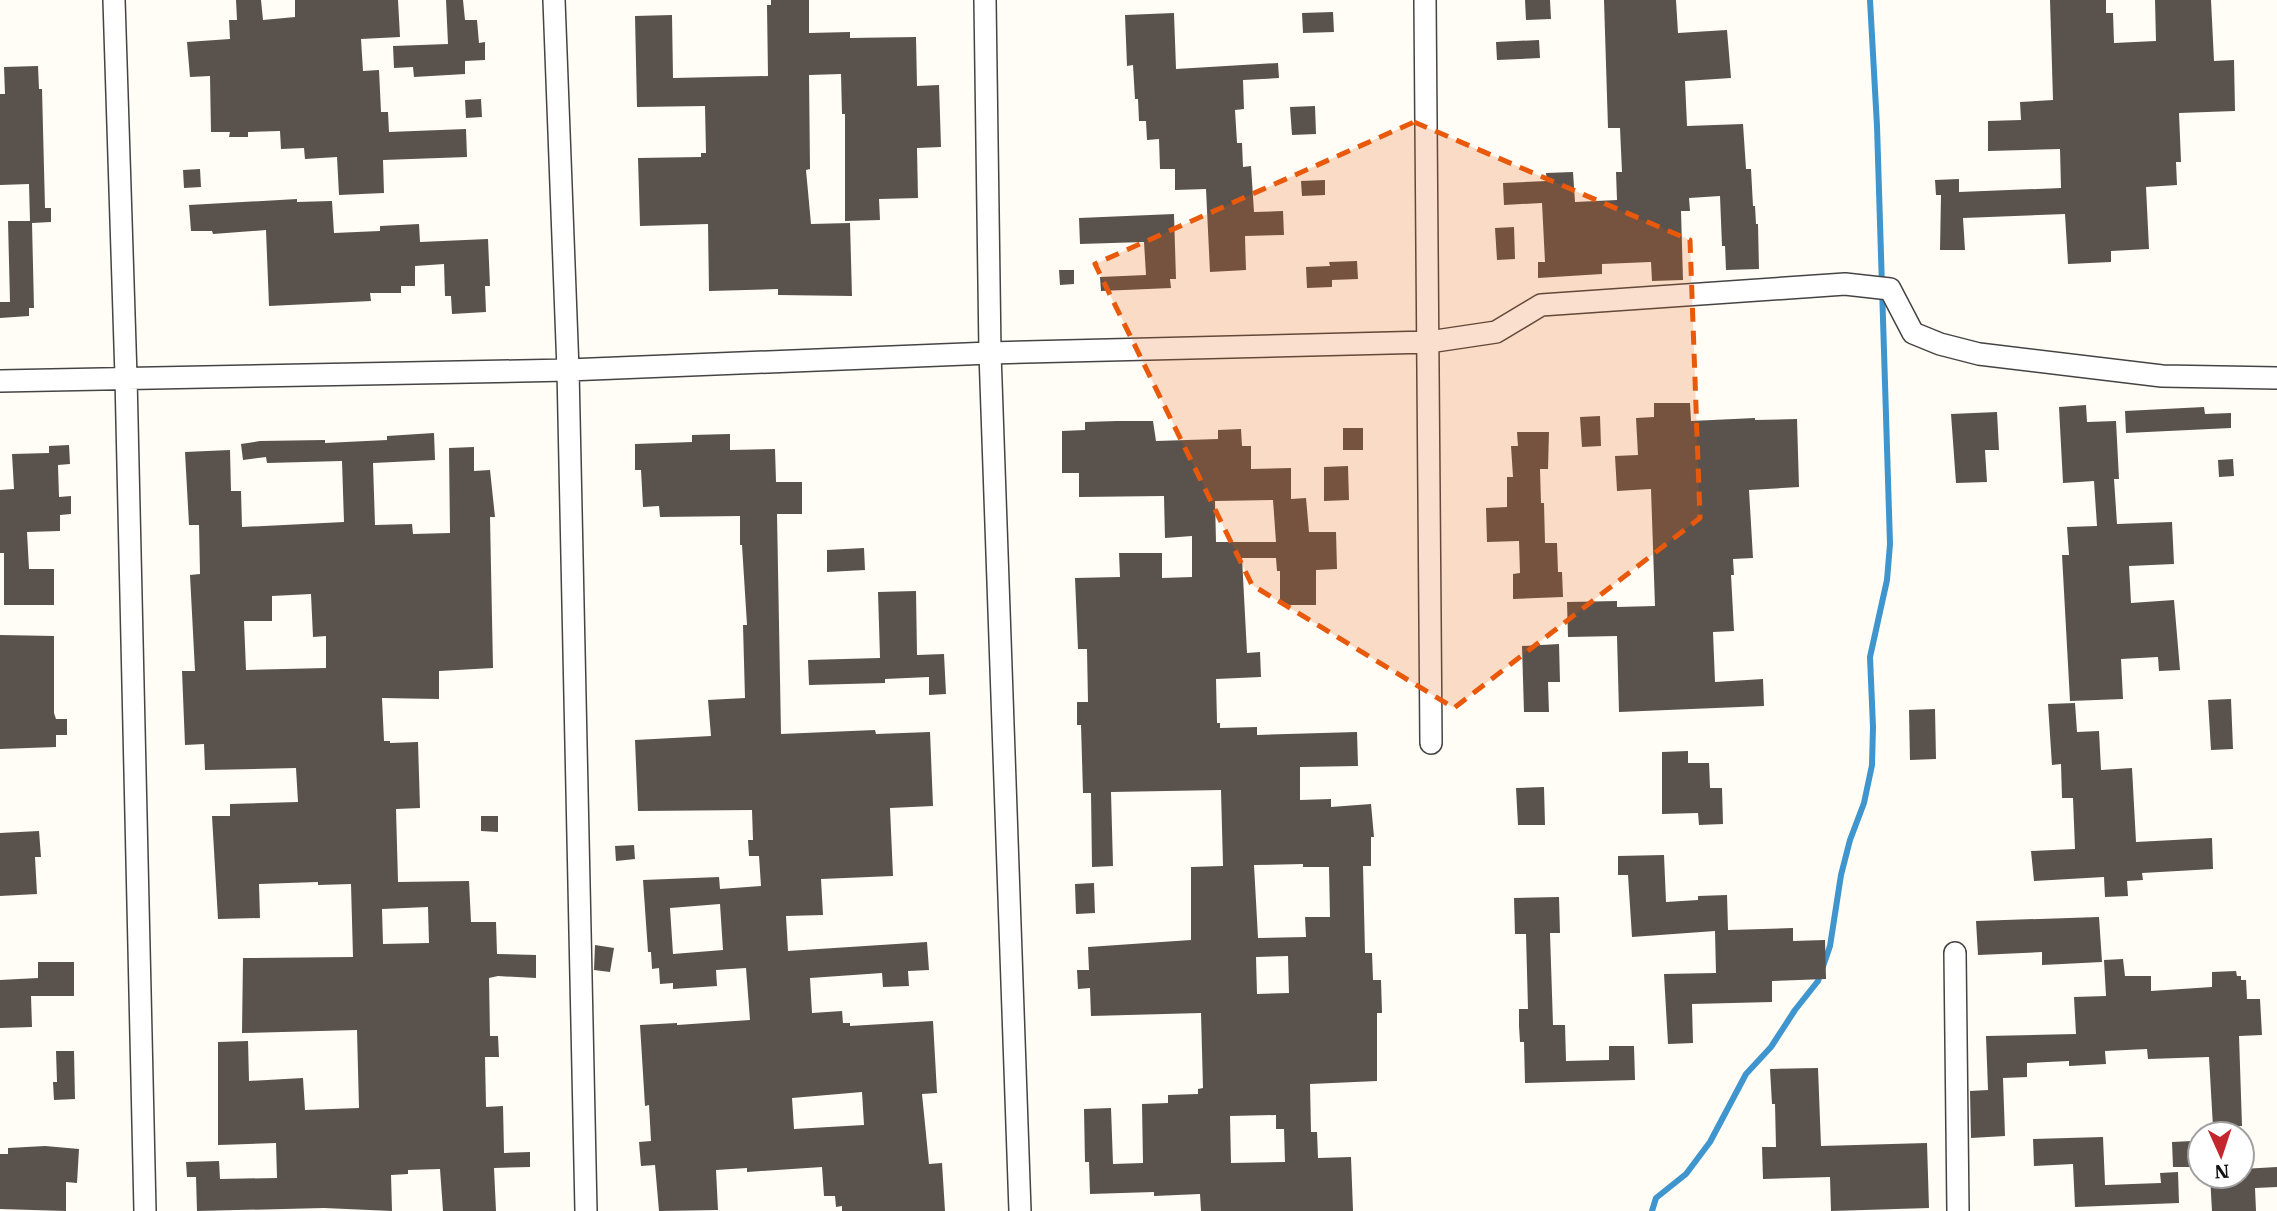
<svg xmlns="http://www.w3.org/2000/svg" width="2277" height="1211" viewBox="0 0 2277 1211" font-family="'IBM Plex Serif',serif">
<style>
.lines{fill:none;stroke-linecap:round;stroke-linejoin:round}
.stream{stroke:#3f96cf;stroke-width:6}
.building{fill:#5a524d;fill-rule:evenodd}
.minor-casing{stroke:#444;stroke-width:24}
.minor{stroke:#fff;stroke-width:21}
.marked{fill:#e8590c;fill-opacity:0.2;stroke:#e8590c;stroke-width:5;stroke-dasharray:14 9;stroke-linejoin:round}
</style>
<rect width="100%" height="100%" fill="#fffdf5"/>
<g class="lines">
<path class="stream" d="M1652,1211L1656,1198L1686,1174L1710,1142L1746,1074L1771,1047L1795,1010L1818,981L1830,946L1841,875L1850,840L1864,803L1872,765L1873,727L1870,657L1887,580L1890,544L1877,126L1870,0"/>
</g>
<path class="building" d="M236,0H261L263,20L295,17V0H398L400,37L361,39L363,71L379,70L381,112H388L389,132L466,129L467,157L383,160L384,193L339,195L337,157L305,159L304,148L281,149L280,131L248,132V137H229L230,132H211L210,76L190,77L187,42L230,39L229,20H237Z
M446,0H463L465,20H477L479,43L485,42V60L465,61V74L414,77L413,67L394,68L393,46L448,44Z
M771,0H809V33L850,32V38L916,37L917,86L939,85L941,147L917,148L918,198L879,199L880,220L845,221V114H842L841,74L809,75L810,169L806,170L811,224L850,223L852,296L778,295V289L709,291L708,224L640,226L638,158L701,157V153H706L705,106L637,107L635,16L672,15L673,78L768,76L767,5H771Z
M1525,0H1550L1551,19L1526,20Z
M1604,0H1676L1678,33L1727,30L1731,78L1685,81L1687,126L1743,124L1746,169H1751L1753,206H1755L1756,224H1758L1759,269L1726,270L1725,246H1722L1720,196L1689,198L1690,211H1681L1683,280L1652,281L1651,262L1602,264V274L1538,278V262H1545L1542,203L1504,205L1503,183L1547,181L1546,173L1573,172L1575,202L1617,200L1616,172H1622L1620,128H1608Z
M2050,0H2106V13H2113L2114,43L2156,41L2155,0H2211L2214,61L2234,60L2235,111L2179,113L2181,162H2176L2177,185L2146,187L2149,249L2111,251V262L2068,264L2065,214L1963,218L1965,250H1940L1941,195H1936L1935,180L1959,179V192L2061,188L2060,149L1988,151V121L2021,120L2020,102L2053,100Z
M1333,12L1334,32L1303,33L1302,13Z
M1174,13L1176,69L1278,63L1279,78L1243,80L1244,109L1235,110L1237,143H1242L1243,167L1251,166L1254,212L1283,211L1284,235L1245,236L1246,270L1210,272L1206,189L1175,190V169H1160L1159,139L1147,140L1146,121H1139L1138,99H1135L1133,65L1127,66L1125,15Z
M1539,40L1540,58L1497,60L1496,42Z
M38,66L39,89H42L45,208H51V222L32,223L34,308H29V316L0,318V302H10L8,221H30L29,184L0,185V94H5L4,67Z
M481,99L482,117L466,118L465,100Z
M1315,106L1316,134L1292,135L1290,107Z
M200,169L201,187L184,188L183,170Z
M1325,180V195L1302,196L1301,181Z
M297,199V202L332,201L334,233L380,231V226L419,224L420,242L488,239L490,286H485L486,312L452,314L451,296H445L444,264L415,266V286H401V293H370L371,301L269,306L266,230L213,234L212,231H191L189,205Z
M1174,214L1176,279H1170L1171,288L1101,291L1100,277L1146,275L1144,242L1080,244L1079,218Z
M1514,227L1515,259L1497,260L1495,228Z
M1357,261L1358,279L1332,280V287L1307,288L1306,267L1330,266L1329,262Z
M1059,270H1074V284L1060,285Z
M1654,403H1690L1691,421L1755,418V420L1797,419L1799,487L1749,490L1753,558L1733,559L1734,575H1731L1734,631L1713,632L1715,682L1763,679L1764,706L1619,712L1617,636L1568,637L1567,602L1617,601V607L1655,606L1651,489L1617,491L1615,456L1638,455L1636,418L1654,417Z
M2086,405L2087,422L2116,421L2119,479H2114L2117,524L2172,522L2174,564L2129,566L2131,603L2174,600L2180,670L2159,671L2158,657L2121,659L2123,699L2070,701L2062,555H2069L2067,527L2097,526L2094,481L2063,483L2059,407Z
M2204,407L2205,414L2231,413V428L2126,433L2125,411Z
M1997,412L1999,450H1985L1987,482L1956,483L1951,414Z
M1600,416L1601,446L1582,447L1580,417Z
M1117,421H1153L1156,441L1218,439V430L1241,429L1242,446H1251V469L1291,468V499L1306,498L1309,532H1336L1337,569L1316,570V605H1280V571H1277L1276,558H1242L1247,653L1260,652L1261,677L1216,679L1217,723H1220V728L1257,727V735L1357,732L1358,766L1300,767V800L1331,799V807L1371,804L1374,837H1371V866H1363L1365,953H1372L1373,980H1381L1382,1013H1377V1081L1310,1084L1311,1132H1317L1318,1158L1351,1157L1353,1211H1201L1200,1194L1154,1196V1192L1090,1194L1089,1162H1085L1084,1109L1111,1108L1113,1164L1143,1163L1142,1104L1168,1103V1095L1198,1094V1089L1203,1088L1201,1013L1091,1016L1090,988L1078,989L1077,970H1089L1088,947L1191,940V867L1223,866L1221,790L1111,792L1113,866L1092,867L1091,793H1083L1081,725H1077V702H1088L1087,649H1078L1075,578L1120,577L1119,553H1162V578L1192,577V536L1165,538L1164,496L1079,497V473H1062V431L1085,430V422ZM1273,500L1276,542H1216L1215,501ZM1303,864V867H1329L1330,917H1305L1306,937L1258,938L1254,865ZM1288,956L1289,993L1257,994L1256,957ZM1276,1115V1129H1284L1285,1162L1231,1163L1230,1116Z
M1343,428H1363V450H1343Z
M1517,432H1549L1548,469H1540L1541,503H1544L1545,543H1557L1558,572H1562L1563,597L1513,599V574L1520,573L1519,541L1487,542L1486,508L1507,507V477H1513L1511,446H1518Z
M434,433L435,460L373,463L375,525L412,524L413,534L450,533L449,448L474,447V471L490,470L495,517H490L493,668L439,671V699L382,698L384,741H390V743L418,742L420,808L396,809L398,882L469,881L471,922H496L497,954L536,955V978L498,976L489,978L490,1036H498L499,1057H485L486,1107L503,1106L504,1153L530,1152V1167L494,1168L496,1211H443L440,1169L408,1170V1174L391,1175L392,1211L324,1208L197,1211L196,1177H187L186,1162L219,1161L220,1179L277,1178L276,1143L218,1145V1042L248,1041L249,1081L303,1078L305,1110L359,1108L357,1030L242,1033L243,958L353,957L351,884L318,885V882L259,884L260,918L218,919L212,816H230V804L298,802L296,768L205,770L204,744L185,745L182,671H195L190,575L200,574L199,525H189L185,452L230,450L231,491H241L242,527L344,522L342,461L267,463L266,457L243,460L241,444L260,441L325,440V443L387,440V436ZM311,594L313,637L326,636V668L246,670L244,621H272V596ZM428,907L429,943L383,944L382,909Z
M730,434V450L775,449L776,482H802V514H777L781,734L875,730L876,734L930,732L933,806L890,808L893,876L821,879L823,915L786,916L788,951L927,942L929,970L908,971L909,986L883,987L882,973L810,978L812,1013L842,1011L843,1023H850V1026L933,1021L937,1093L922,1094L929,1164L942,1163L945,1211H842V1206L836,1207L835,1196H824L822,1167L747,1172V1168L716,1170L718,1210L659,1211L655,1165L641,1166L639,1142L651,1141L649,1105L645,1106L640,1025L677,1023V1025L750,1020L746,968L716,970L717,986L673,989V983L660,984L659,968L652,969L651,952H648L643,880L719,877L720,889L761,886L759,856H749L748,840H753L752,810L638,811L635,740L711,736L708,700L745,698L743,625H747L742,545H740V516L660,517L659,506L643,507L641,470H635V444L692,442V435ZM720,904L723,950L673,954L670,908ZM862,1092L864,1125L794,1129L792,1098Z
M69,445L70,464L58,465L59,497L71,496V514L60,515V531L27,532L29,569H54V605H4V553H0V490L14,489L12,454L49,453V446Z
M2233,459L2234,476L2219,477L2218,460Z
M1348,466L1349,500L1324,501V467Z
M864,548L865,570L827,572V550Z
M916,591L917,655L944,654L946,694L929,695V677L885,679V683L809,685L808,660L880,658L878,592Z
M0,635L54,636V713L56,719H67V735H56V747L0,749Z
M1559,644L1560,682H1548L1549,712H1524L1522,646Z
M2231,699L2233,749L2211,750L2208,700Z
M2075,703L2077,732L2099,731L2101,770L2132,768L2136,842L2212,838L2213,869L2142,873L2143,880L2127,881L2128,896L2105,897L2104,877L2034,881L2031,851L2075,849L2073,798H2062L2061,764L2052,765L2048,704Z
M1935,709L1936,759L1910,760L1909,710Z
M1688,751V763H1709L1710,788H1722L1723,824L1699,825L1698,813L1662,814V752Z
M1544,787L1545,825H1518L1516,788Z
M481,816H498V832L481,831Z
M39,831L41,857H35L37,894L0,896V833Z
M634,845L635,859L616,861L615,846Z
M1664,855L1666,902L1698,900V896L1727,895L1728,930L1793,928V941L1825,940L1826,979L1772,981V1002L1692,1004L1693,1043L1668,1044L1664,974L1716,973L1715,931L1632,937L1628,875H1618V856Z
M1094,883L1095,913L1076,914L1075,884Z
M1559,897L1560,933H1550L1553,1025H1565L1566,1061L1609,1060V1046H1634L1635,1080L1525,1083L1524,1042H1520L1519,1026V1009H1528L1526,934H1515L1514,898Z
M2099,917L2102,962L2042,965V952L1978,955L1976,921Z
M595,945L614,948L610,972L594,970Z
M2123,959L2125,976H2151V991L2212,987V972L2236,971L2237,976H2241V980H2246L2247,999H2260L2262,1035L2239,1036L2242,1126L2213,1127L2209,1057L2148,1059L2147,1049L2105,1051L2106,1064L2069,1066V1061L2027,1063V1077L2003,1078L2005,1136L1971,1138L1970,1091L1988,1090L1986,1036L2076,1034L2074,997L2106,996L2104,960Z
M38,962H74V996H31L32,1027L0,1028V980L38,978Z
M56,1051H74L75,1099L54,1100L53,1082H57Z
M1818,1068L1821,1146L1927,1143L1929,1208L1831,1211L1830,1177L1763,1179L1762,1147H1776L1775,1104H1772L1770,1069Z
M2103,1137L2105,1185L2161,1183L2160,1173L2178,1172L2179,1203L2075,1207L2073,1164L2034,1166L2033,1139Z
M2192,1141L2193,1167H2173L2172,1142Z
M45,1146L79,1149L77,1183L66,1182V1211L0,1209V1154H8V1148Z
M2277,1167V1187L2255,1188L2256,1211H2212L2210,1176H2242V1169Z"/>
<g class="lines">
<g class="minor-casing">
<path id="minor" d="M114,0L126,377L145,1211
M554,0L568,370L586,1211
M985,0L990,353L1020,1211
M1425,0L1431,743
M0,381L568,370L990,353L1429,342L1496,332L1541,305L1845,284L1890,289L1913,333L1940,344L1979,354L2162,376L2277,378
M1955,953L1958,1211"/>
</g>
<use href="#minor" class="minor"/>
</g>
<path class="marked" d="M1414,122L1690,240L1700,518L1454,708L1252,585L1095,264Z"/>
<g transform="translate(2221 1155) rotate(177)"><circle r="33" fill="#ffffff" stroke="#a0a0a0" stroke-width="2"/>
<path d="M0-5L12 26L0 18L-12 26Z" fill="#c4262e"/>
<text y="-10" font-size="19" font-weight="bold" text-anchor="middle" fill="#111111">N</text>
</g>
</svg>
